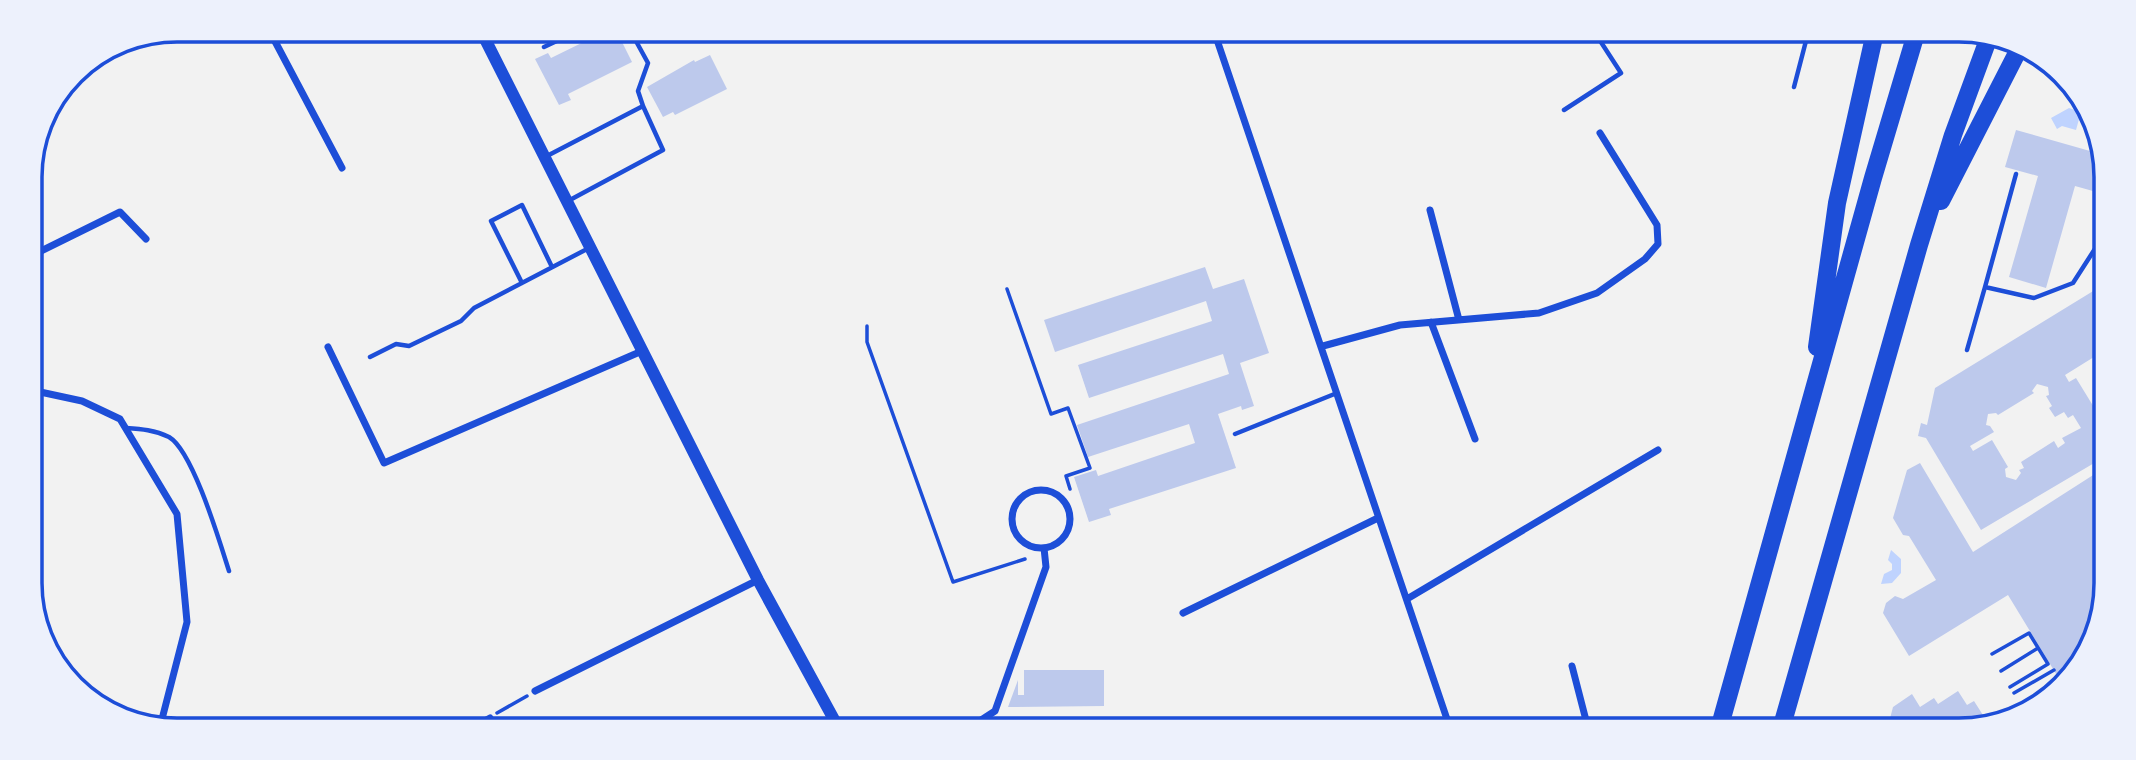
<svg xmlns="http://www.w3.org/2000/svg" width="2136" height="760" viewBox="0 0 2136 760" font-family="'Zilla Slab',serif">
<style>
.water{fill:#bfd3fe}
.building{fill:#bdc9ec;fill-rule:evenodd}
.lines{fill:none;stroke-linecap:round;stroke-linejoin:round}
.path{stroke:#1d4ed8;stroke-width:3.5}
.service{stroke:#1d4ed8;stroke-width:4.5}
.minor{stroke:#1d4ed8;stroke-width:7}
.tertiary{stroke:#1d4ed8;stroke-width:12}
.motorway{stroke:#1d4ed8;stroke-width:18}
.rim{fill:none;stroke:#1d4ed8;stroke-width:3.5}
</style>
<rect width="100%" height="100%" fill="#f2f2f2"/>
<path class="water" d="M2069,108L2081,112L2076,130L2062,126L2057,129L2051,118Z
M1891,550L1901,559V573L1892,583L1881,584L1884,574L1892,570V564L1888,560Z"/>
<path class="building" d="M604,32H617L632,62L568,94L571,100L559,105L535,59L548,53L551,58Z
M710,55L727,89L675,115L673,112L663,117L647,87L694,60L695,62Z
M2016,130L2104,155L2105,158V177L2100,193L2075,186L2046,288L2009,277L2038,176L2005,167Z
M1205,267L1213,289L1244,279L1269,353L1240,363L1254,406L1242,410L1241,406L1218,414L1236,468L1109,509L1111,515L1089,522L1074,477L1096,470L1098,476L1195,443L1189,424L1088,457L1077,425L1229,374L1223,354L1089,398L1078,365L1212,321L1206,301L1055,352L1044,320Z
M2103,285L2102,352L2065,375L2069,382L2076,378L2095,409L2102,405L2101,459L1981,530L1926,438L1918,436L1921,423L1927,425L1935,388ZM2037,384L2048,387L2049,395L2046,396L2052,406L2049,408L2055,417L2064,412L2068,418L2073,415L2081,428L2062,438L2065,443L2058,448L2054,441L2021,462L2024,468L2019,470L2021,473L2016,480L2006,477L2005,469L2008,467L1992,440L1973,451L1970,446L1994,432L1990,426L1986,425L1988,414L1996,413L1998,415L2034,393L2032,391Z
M1920,463L1973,552L2101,470L2099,630L2061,682L2008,595L1909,656L1883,613L1886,603L1895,596L1903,599L1936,580L1909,536L1903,535L1893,518L1907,470Z
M1024,670H1104V706L1008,707L1018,680V695H1024Z
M1958,691L1967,705L1974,701L1988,723L1968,730H1887L1893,707L1912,694L1920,707L1934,698L1938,704Z"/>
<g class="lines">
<path class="path" d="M1007,289L1051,414L1068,408L1090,468L1066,476L1070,489
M867,326V342L953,582L1025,559
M1992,654L2029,633L2048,664L2010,687
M2001,671L2038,648
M2014,693L2054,670
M497,713L527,696"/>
<path class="service" d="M631,32L648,63L638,91L643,106
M544,47L578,31
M1794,87L1807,37
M1564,110L1621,73L1597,36
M545,157L643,106L663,150L568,201
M2016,174L1985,287L2034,298L2073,283L2100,241H2104
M522,283L491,221L522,205L552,267
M1967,350L1985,287
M2097,355L2102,363
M370,357L396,344L409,346L461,321L474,308L589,248
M126,428C141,429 155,430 169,437C193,451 220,543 229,571
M1235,434L1337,393"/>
<path class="minor" d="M269,30L342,168
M1215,34C1295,265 1372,497 1450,728
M1430,210L1459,320
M31,256L120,212L146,239
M1431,322L1475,439
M1323,346L1400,325L1539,313L1597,293L1645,259L1658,244L1657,225L1600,133
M328,347L384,463L642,351
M31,390L82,401L120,419L177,514L187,622L161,723
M1012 519a29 29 0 1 1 58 0a29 29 0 1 1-58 0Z
M1407,599L1658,450
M1183,613L1378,518
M1572,666L1588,728
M535,691L758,580
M479,724L490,718
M972,726L995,711L1046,567L1044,548"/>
<path class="tertiary" d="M481,31L758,580L837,725"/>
<path class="motorway" d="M1941,201L2020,47
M1817,347L1837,203L1874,37
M1719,729L1873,178L1915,37
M1781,729L1919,245L1953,135L1989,37"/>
</g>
<path d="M0 0H2136V760H0ZM177 42H1959A135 135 0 0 1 2094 177V583A135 135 0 0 1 1959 718H177A135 135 0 0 1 42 583V177A135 135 0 0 1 177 42Z" fill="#edf1fc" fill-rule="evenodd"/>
<path class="rim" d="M177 42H1959A135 135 0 0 1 2094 177V583A135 135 0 0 1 1959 718H177A135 135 0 0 1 42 583V177A135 135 0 0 1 177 42Z"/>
</svg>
